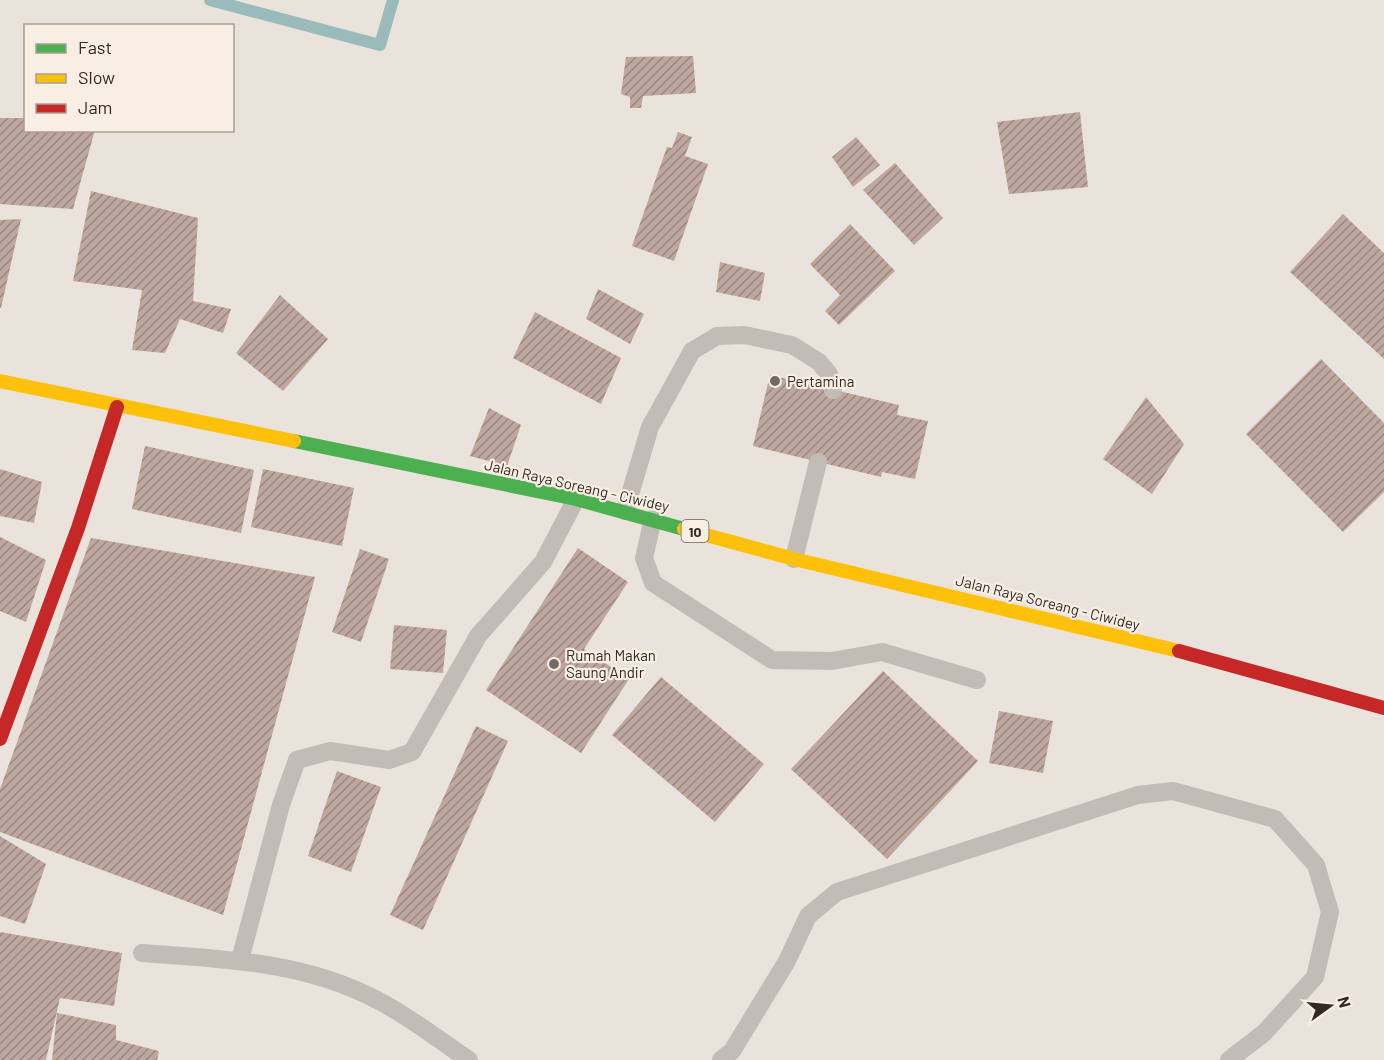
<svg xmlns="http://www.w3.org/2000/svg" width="1384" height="1060" viewBox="0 0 1384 1060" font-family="Barlow,sans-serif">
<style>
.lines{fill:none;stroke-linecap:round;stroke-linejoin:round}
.stream{stroke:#99bcbb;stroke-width:12}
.building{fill:url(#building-hatch)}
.lane{stroke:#c3bcb6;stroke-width:18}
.fast{stroke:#4caf50;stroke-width:14}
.slow{stroke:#ffc107;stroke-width:14}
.jam{stroke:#c62828;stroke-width:14}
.poi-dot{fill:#736a65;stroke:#f8eee2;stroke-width:2}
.labels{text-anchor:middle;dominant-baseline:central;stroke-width:4.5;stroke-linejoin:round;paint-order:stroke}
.shield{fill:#f8eee2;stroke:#6e645e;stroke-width:1.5}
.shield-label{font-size:14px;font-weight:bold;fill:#332925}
.poi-label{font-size:15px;fill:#332925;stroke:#f8eee2;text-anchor:start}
.street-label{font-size:15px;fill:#332925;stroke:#f8eee2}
</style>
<defs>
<pattern id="building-hatch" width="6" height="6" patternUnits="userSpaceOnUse" patternTransform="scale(1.5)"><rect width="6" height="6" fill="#bea79e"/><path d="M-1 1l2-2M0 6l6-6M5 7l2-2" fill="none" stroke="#9b8881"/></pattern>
</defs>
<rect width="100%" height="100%" fill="#eae3dc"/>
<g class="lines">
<path class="stream" d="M210,0L380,45L393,0"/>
</g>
<path class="building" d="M693,56L696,93L643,96L641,108H630V97L621,94L626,57Z
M1080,112L1088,187L1009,194L997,122Z
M0,118H26V130H95L73,209L0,204Z
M678,132L692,137L685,156L708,164L674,261L632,246L667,147L672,148Z
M856,137L880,165L853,187L832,157Z
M895,163L943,218L914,245L863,190Z
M91,191L198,218L193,301L231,309L223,333L180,319L165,353L132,350L142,290L73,281Z
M1343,214L1384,253V359L1290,272Z
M21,219L1,308H0V220Z
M850,224L895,271L839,325L825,311L840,295L810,264Z
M720,262L765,273L760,301L716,292Z
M598,289L644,314L630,344L586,319Z
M280,295L328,339L283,391L236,353Z
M535,312L621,358L601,404L513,358Z
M1321,359L1384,423V492L1343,532L1246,434Z
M770,375L899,405L897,415L928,421L915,479L882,472L881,477L753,446Z
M1146,397L1184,444L1152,494L1103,459Z
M489,408L521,425L507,466L470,456Z
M145,446L254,470L241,533L132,509Z
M0,469L42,482L34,523L0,516Z
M263,469L354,488L342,546L251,527Z
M0,537L46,560L26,622L0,611Z
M91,538L315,577L223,915L0,832V789Z
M578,548L628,582L584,649L629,679L581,753L486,690Z
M360,549L389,559L361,642L332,632Z
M394,625L447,630L443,673L390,669Z
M883,671L978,761L887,859L791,769Z
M661,677L764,764L715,822L612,735Z
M999,711L1053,721L1043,773L989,763Z
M476,726L508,741L423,930L390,915Z
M337,771L381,787L351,872L308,856Z
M0,836L46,864L25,924L0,916Z
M0,932L122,953L114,1006L60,998L46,1060H0Z
M57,1013L116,1025V1040L159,1051L157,1060H52Z"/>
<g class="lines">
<path class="lane" d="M625,511L650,427L692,351L717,336L744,335L792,345L819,362L829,374L833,390
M653,519L644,558L653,583L772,660L832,661L882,652L977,680
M794,559L818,462
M142,953C222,959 304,961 377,1000C409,1016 439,1040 469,1060
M240,960L281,805L297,760L330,751L389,760L412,752L478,636L543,562L576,499
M721,1060L732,1051L787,961L808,916L837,892L1138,795L1173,791L1275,819L1316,865L1330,912L1315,977L1264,1033L1229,1060"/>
<path class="fast" d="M294,441L576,499L684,529"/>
<path class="slow" d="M0,381L294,441
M684,529L794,559L1179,651"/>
<path class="jam" d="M1179,651L1384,708
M0,739L78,528L117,407"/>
</g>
<g class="poi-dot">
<circle cx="775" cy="381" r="6"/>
<circle cx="554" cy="664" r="6"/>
</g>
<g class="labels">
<rect class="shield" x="681.5" y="520" width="27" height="22" rx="4.5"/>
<g class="shield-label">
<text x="695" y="531">10</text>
</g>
<g class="poi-label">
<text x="787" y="381">Pertamina</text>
<text x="566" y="655">Rumah Makan<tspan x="566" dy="17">Saung Andir</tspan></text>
</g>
<g class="street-label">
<text transform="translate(577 485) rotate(13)">Jalan Raya Soreang - Ciwidey</text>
<text transform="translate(1048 602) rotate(14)">Jalan Raya Soreang - Ciwidey</text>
</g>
</g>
<rect x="24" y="24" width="210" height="108" fill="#f8eee2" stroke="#a99f96" stroke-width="1.5"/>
<rect x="36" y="44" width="30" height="9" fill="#4caf50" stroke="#a99f96" stroke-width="1.5"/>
<text x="78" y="54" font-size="18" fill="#332925">Fast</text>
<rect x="36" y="74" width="30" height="9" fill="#ffc107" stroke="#a99f96" stroke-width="1.5"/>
<text x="78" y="84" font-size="18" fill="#332925">Slow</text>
<rect x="36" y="104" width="30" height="9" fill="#c62828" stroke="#a99f96" stroke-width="1.5"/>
<text x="78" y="114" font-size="18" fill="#332925">Jam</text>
<g transform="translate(1330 1006) rotate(75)" stroke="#f8eee2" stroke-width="4.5" paint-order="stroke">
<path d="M0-4.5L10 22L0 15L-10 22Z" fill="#332925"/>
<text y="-9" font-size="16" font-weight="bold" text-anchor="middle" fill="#332925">N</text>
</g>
</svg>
